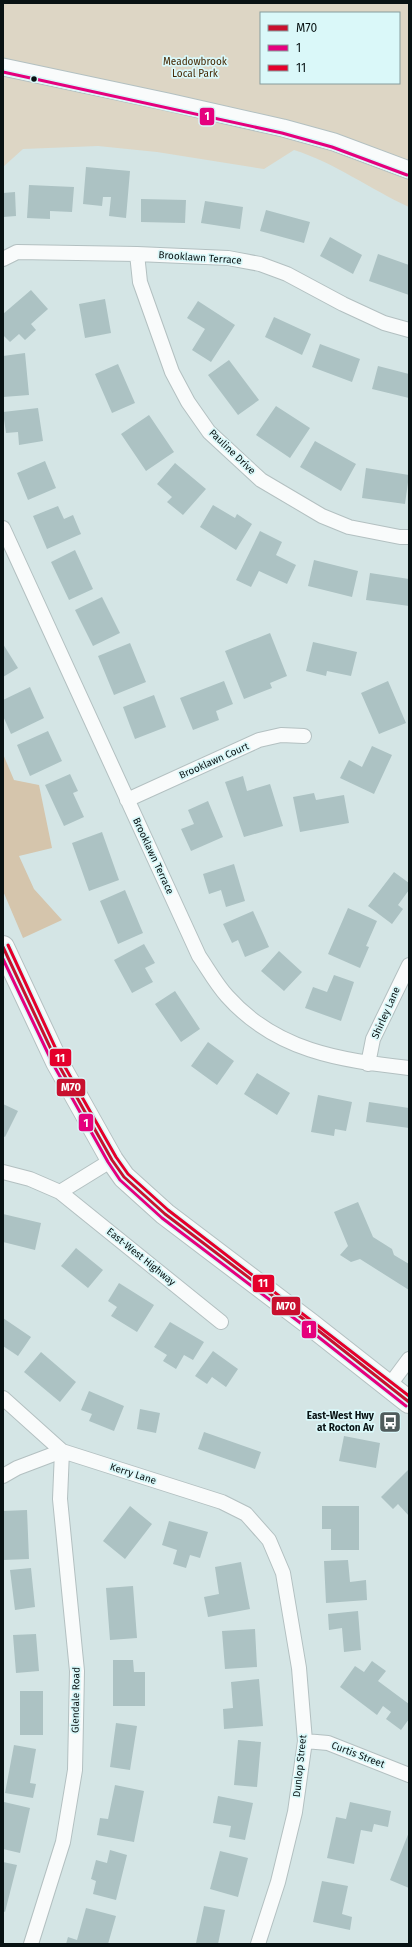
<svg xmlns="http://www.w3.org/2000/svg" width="412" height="1947" viewBox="0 0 412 1947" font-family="'Fira Sans',sans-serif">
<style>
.green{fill:#ddd6c5;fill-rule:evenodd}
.forest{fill:#d5c5ac}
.building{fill:#acc2c3}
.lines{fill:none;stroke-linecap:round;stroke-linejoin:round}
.minor-casing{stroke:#b3c0c1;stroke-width:16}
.tertiary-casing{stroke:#b3c0c1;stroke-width:19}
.primary-casing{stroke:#b3c0c1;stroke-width:24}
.minor{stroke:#f9fbfb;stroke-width:14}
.tertiary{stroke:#f9fbfb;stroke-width:17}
.primary{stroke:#f9fbfb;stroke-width:22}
.bus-1-casing{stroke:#daf8f9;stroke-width:6}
.bus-2-casing{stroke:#daf8f9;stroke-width:6}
.bus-3-casing{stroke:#daf8f9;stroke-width:6}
.bus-1{stroke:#c8102e;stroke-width:3}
.bus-2{stroke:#e5007d;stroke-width:3}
.bus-3{stroke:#e4002b;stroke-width:3}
.bus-dot{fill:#081213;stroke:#daf8f9;stroke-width:1.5}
.labels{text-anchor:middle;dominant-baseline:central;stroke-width:3.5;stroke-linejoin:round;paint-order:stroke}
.park-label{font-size:10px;fill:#452803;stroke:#daf8f9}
.street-label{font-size:10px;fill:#081213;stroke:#daf8f9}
.poi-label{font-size:10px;font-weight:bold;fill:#081213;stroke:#daf8f9;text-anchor:end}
.line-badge{stroke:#daf8f9;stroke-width:1.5}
.badge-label{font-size:11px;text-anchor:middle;font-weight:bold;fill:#fff}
</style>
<rect width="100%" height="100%" fill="#d4e5e5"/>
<path class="green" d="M3,3H409V207C370,189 335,163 294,150L264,169L157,152L98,146L23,149L3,167ZM261,13H399V83H261Z"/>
<path class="forest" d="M3,754L14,780L39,785L52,848L19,856L34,889L62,920L23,938L3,891Z"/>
<path class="building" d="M86,167L130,171L126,218L109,216L111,197H103L102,206L83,204Z
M29,185L74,187L72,212L50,211V219L27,218Z
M15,192L16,216L3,217V193Z
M141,199L186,200L185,223L141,222Z
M205,201L243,207L240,229L201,223Z
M266,210L310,222L304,243L260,231Z
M330,237L362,255L353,274L320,256Z
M378,254L409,265V295L369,281Z
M31,290L48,309L31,324L36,330L25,340L19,334L10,342L3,335V314Z
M105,299L111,333L85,338L79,304Z
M198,301L235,325L211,362L192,350L205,329L187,318Z
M274,317L311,334L302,355L265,337Z
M320,344L360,359L352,382L312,367Z
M25,353L29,395L3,397V356Z
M229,360L259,400L238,415L208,375Z
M118,364L135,403L112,413L95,374Z
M378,366L409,374V398L372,389Z
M276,406L310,428L290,458L256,435Z
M38,408L43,441L19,445L18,432L6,433L3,412Z
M149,415L174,452L146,471L121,434Z
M315,441L356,464L341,491L300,467Z
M45,461L56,488L28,500L17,473Z
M175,463L206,489L183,515L167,502L172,497L157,484Z
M366,468L409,475L405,504L362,498Z
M213,505L235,518L237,514L252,524L236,550L200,527Z
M58,506L64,519L73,515L81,534L47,549L33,516Z
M260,531L282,542L276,555L296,565L287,584L259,571L251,587L236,580Z
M75,550L93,589L69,600L51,562Z
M314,560L358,571L352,597L308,586Z
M370,573L409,579V606L366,600Z
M102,597L120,633L93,646L75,610Z
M270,633L287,676L270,683L272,688L244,699L225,651Z
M313,642L357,652L351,676L327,671L326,676L306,671Z
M130,643L146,682L114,695L98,656Z
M3,644L18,668L3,677Z
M224,681L233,704L216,711L219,720L193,730L180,698Z
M388,681L406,723L379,734L361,693Z
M30,687L44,718L11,734L3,716V700Z
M154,695L166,727L135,739L123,707Z
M48,731L62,761L30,776L17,745Z
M372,746L392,755L374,794L340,778L349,760L362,767Z
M70,774L78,791L73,793L84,817L64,826L45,785Z
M243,776L247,791L270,784L283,826L244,837L225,782Z
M314,793L316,800L344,795L349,823L300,832L293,797Z
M208,801L223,837L191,851L181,829L194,824L188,810Z
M102,832L119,880L89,891L72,843Z
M234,864L245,901L226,907L221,890L209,894L203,874Z
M394,872L409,883V890L398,905L403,909L392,924L368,906Z
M125,890L143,933L118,944L100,901Z
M348,908L377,921L366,946L369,947L360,968L328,954Z
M253,911L269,947L245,957L238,940L232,943L223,924Z
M144,944L155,963L145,968L153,982L132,993L114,960Z
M279,951L302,972L284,991L261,971Z
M334,975L354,982L341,1021L305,1008L313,987L327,992Z
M175,991L200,1029L181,1042L155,1004Z
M208,1042L234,1061L217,1085L191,1066Z
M257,1073L290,1093L277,1115L244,1094Z
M318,1095L352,1102L346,1131L335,1129L334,1136L311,1132Z
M369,1102L409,1108V1128L366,1122Z
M3,1104L18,1111L5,1137L3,1136Z
M358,1202L373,1237L392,1249L394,1255L409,1264V1290L360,1259L351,1262L340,1255L348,1246L334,1212Z
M3,1214L41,1223L35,1250L3,1242Z
M76,1248L103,1270L88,1288L61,1266Z
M119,1283L154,1305L137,1332L111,1316L117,1307L108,1301Z
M3,1318L31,1337L18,1356L3,1346Z
M170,1322L204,1342L193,1360L184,1355L176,1369L163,1361L167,1355L154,1347Z
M213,1351L238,1369L226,1387L212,1377L207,1384L195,1376Z
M41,1352L76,1382L60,1402L24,1372Z
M89,1391L124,1406L114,1431L89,1421L92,1414L81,1410Z
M140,1409L160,1413L156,1433L137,1429Z
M204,1432L261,1452L255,1469L198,1449Z
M344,1436L380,1443L376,1468L339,1461Z
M409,1469V1516L398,1504L393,1509L381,1497Z
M130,1506L152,1524L125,1559L103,1541Z
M322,1506H359V1550H331V1529H322Z
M27,1510L29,1559L3,1560V1511Z
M169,1521L208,1532L200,1558L190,1555L186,1568L173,1564L177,1550L162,1545Z
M348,1560L350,1582L366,1580L367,1600L326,1603L324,1561Z
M241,1562L250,1609L208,1617L204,1597L219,1594L215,1567Z
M31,1568L35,1607L15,1610L10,1570Z
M133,1586L137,1638L110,1640L106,1588Z
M358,1611L361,1650L344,1652L342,1628L329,1630L328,1614Z
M255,1629L257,1667L225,1669L222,1631Z
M36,1634L39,1671L16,1673L13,1635Z
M113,1660H133L134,1672H145V1706H113Z
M372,1661L386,1671L378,1681L409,1704V1719L401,1730L386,1719L391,1712L383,1706L377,1715L340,1687L355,1666L364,1672Z
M259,1679L263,1726L224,1729L223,1709L233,1708L231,1682Z
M20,1691H43V1735H20Z
M116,1723L137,1726L130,1770L110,1767Z
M238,1740L261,1742L257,1787L234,1785Z
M14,1745L36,1749L30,1783L36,1784L33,1798L5,1793Z
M115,1785L144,1791L134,1842L97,1835L100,1818L108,1819Z
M218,1796L253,1803L245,1840L229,1837L231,1826L213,1823Z
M4,1802L30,1808L20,1853L3,1849Z
M350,1802L391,1811L388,1827L374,1824L372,1832L361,1830L354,1864L327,1858L336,1817L346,1819Z
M409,1832V1888L390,1880Z
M110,1850L127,1855L116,1900L93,1894L96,1881L91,1879L96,1860L107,1863Z
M220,1851L248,1858L238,1897L210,1889Z
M3,1862L17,1865L5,1912L3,1911Z
M322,1881L348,1886L342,1914L352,1917L350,1930L313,1922Z
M204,1906L225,1910L218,1944L196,1943Z
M86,1908L116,1916L108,1944H66L68,1937L77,1940Z"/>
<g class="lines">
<g class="minor-casing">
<path id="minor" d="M137,254L140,282L172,372L188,402L209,432L261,480L322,516L349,527L400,537H409
M3,259L17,252L137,254L228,258L260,264L287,274L343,304L384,323L409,330
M3,528L199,956C208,969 216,984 227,996C276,1051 339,1060 409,1068
M127,800L259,740L281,735L304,736
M368,1064L373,1039L409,965
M3,1172L30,1179L60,1192L112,1160
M60,1192L221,1322
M389,1386L409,1359
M3,1398L62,1451L222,1502L246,1514L269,1540L283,1573L299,1668L305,1741L295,1812L278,1882L258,1944
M3,1476L17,1468L62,1451L60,1499L77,1671L75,1770L63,1842L31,1944
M305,1741L328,1743L409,1775"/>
</g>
<g class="tertiary-casing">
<path id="tertiary" d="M3,67L168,102L283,128L334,142L409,170"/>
</g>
<g class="primary-casing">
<path id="primary" d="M3,947L57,1062L112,1160L124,1177L165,1214L310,1324L409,1402"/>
</g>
<use href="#minor" class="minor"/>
<use href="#tertiary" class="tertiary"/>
<use href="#primary" class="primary"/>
<g class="bus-1-casing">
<path id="bus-1" d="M3,947L57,1062L112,1160L124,1177L165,1214L310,1324L409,1402"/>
</g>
<g class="bus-2-casing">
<path id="bus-2" d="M3,72L282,133L332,147L407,175
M3,959L53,1064L108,1162L120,1180L162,1218L307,1328L406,1406"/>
</g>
<g class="bus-3-casing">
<path id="bus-3" d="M8,945L61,1060L116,1157L128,1174L168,1210L409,1396"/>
</g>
<use href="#bus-1" class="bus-1"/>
<use href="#bus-2" class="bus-2"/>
<use href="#bus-3" class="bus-3"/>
</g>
<defs>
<g id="bus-square" transform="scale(1.15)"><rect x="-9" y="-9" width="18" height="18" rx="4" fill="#4f5c5c" stroke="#daf8f9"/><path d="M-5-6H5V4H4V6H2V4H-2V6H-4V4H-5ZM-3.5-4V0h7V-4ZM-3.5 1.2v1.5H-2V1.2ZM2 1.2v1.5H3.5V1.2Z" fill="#fff"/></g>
</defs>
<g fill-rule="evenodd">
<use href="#bus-square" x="390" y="1422"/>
</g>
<circle class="bus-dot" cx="34" cy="79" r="3.5"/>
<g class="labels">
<g class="park-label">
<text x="195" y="62">Meadowbrook<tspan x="195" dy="12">Local Park</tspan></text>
</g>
<g class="street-label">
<text transform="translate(200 258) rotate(4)">Brooklawn Terrace</text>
<text transform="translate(232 452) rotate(44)">Pauline Drive</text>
<text transform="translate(214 761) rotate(-24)">Brooklawn Court</text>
<text transform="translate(153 856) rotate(65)">Brooklawn Terrace</text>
<text transform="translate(386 1013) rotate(-66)">Shirley Lane</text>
<text transform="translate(141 1257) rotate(39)">East-West Highway</text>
<text transform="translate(133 1474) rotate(18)">Kerry Lane</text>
<text transform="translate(76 1700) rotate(-89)">Glendale Road</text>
<text transform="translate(358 1755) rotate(21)">Curtis Street</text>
<text transform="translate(300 1766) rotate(-84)">Dunlop Street</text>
</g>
<g class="poi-label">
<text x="374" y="1416">East-West Hwy<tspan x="374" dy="12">at Rocton Av</tspan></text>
</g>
</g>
<g class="line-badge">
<rect x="199" y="107" width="16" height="19" rx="4" fill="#e5007d"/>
<rect x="49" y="1048" width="23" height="19" rx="4" fill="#e4002b"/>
<rect x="56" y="1078" width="30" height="19" rx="4" fill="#c8102e"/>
<rect x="78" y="1113" width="16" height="19" rx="4" fill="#e5007d"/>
<rect x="252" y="1274" width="23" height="19" rx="4" fill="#e4002b"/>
<rect x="271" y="1296" width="30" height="20" rx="4" fill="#c8102e"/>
<rect x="301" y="1320" width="16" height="19" rx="4" fill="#e5007d"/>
</g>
<g class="badge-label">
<text x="207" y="120">1</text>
<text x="60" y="1062">11</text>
<text x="71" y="1091">M70</text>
<text x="86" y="1127">1</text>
<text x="263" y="1287">11</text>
<text x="286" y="1310">M70</text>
<text x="309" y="1333">1</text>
</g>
<rect width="412" height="1947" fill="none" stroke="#081213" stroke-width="8"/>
<rect x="260" y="12" width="140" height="72" fill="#daf8f9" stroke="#869c9d"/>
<rect x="268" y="25" width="20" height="6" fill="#c8102e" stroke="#869c9d"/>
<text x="296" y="32" font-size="12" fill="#081213">M70</text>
<rect x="268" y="45" width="20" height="6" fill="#e5007d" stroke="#869c9d"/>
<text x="296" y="52" font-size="12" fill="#081213">1</text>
<rect x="268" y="65" width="20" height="6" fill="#e4002b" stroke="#869c9d"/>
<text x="296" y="72" font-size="12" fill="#081213">11</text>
</svg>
